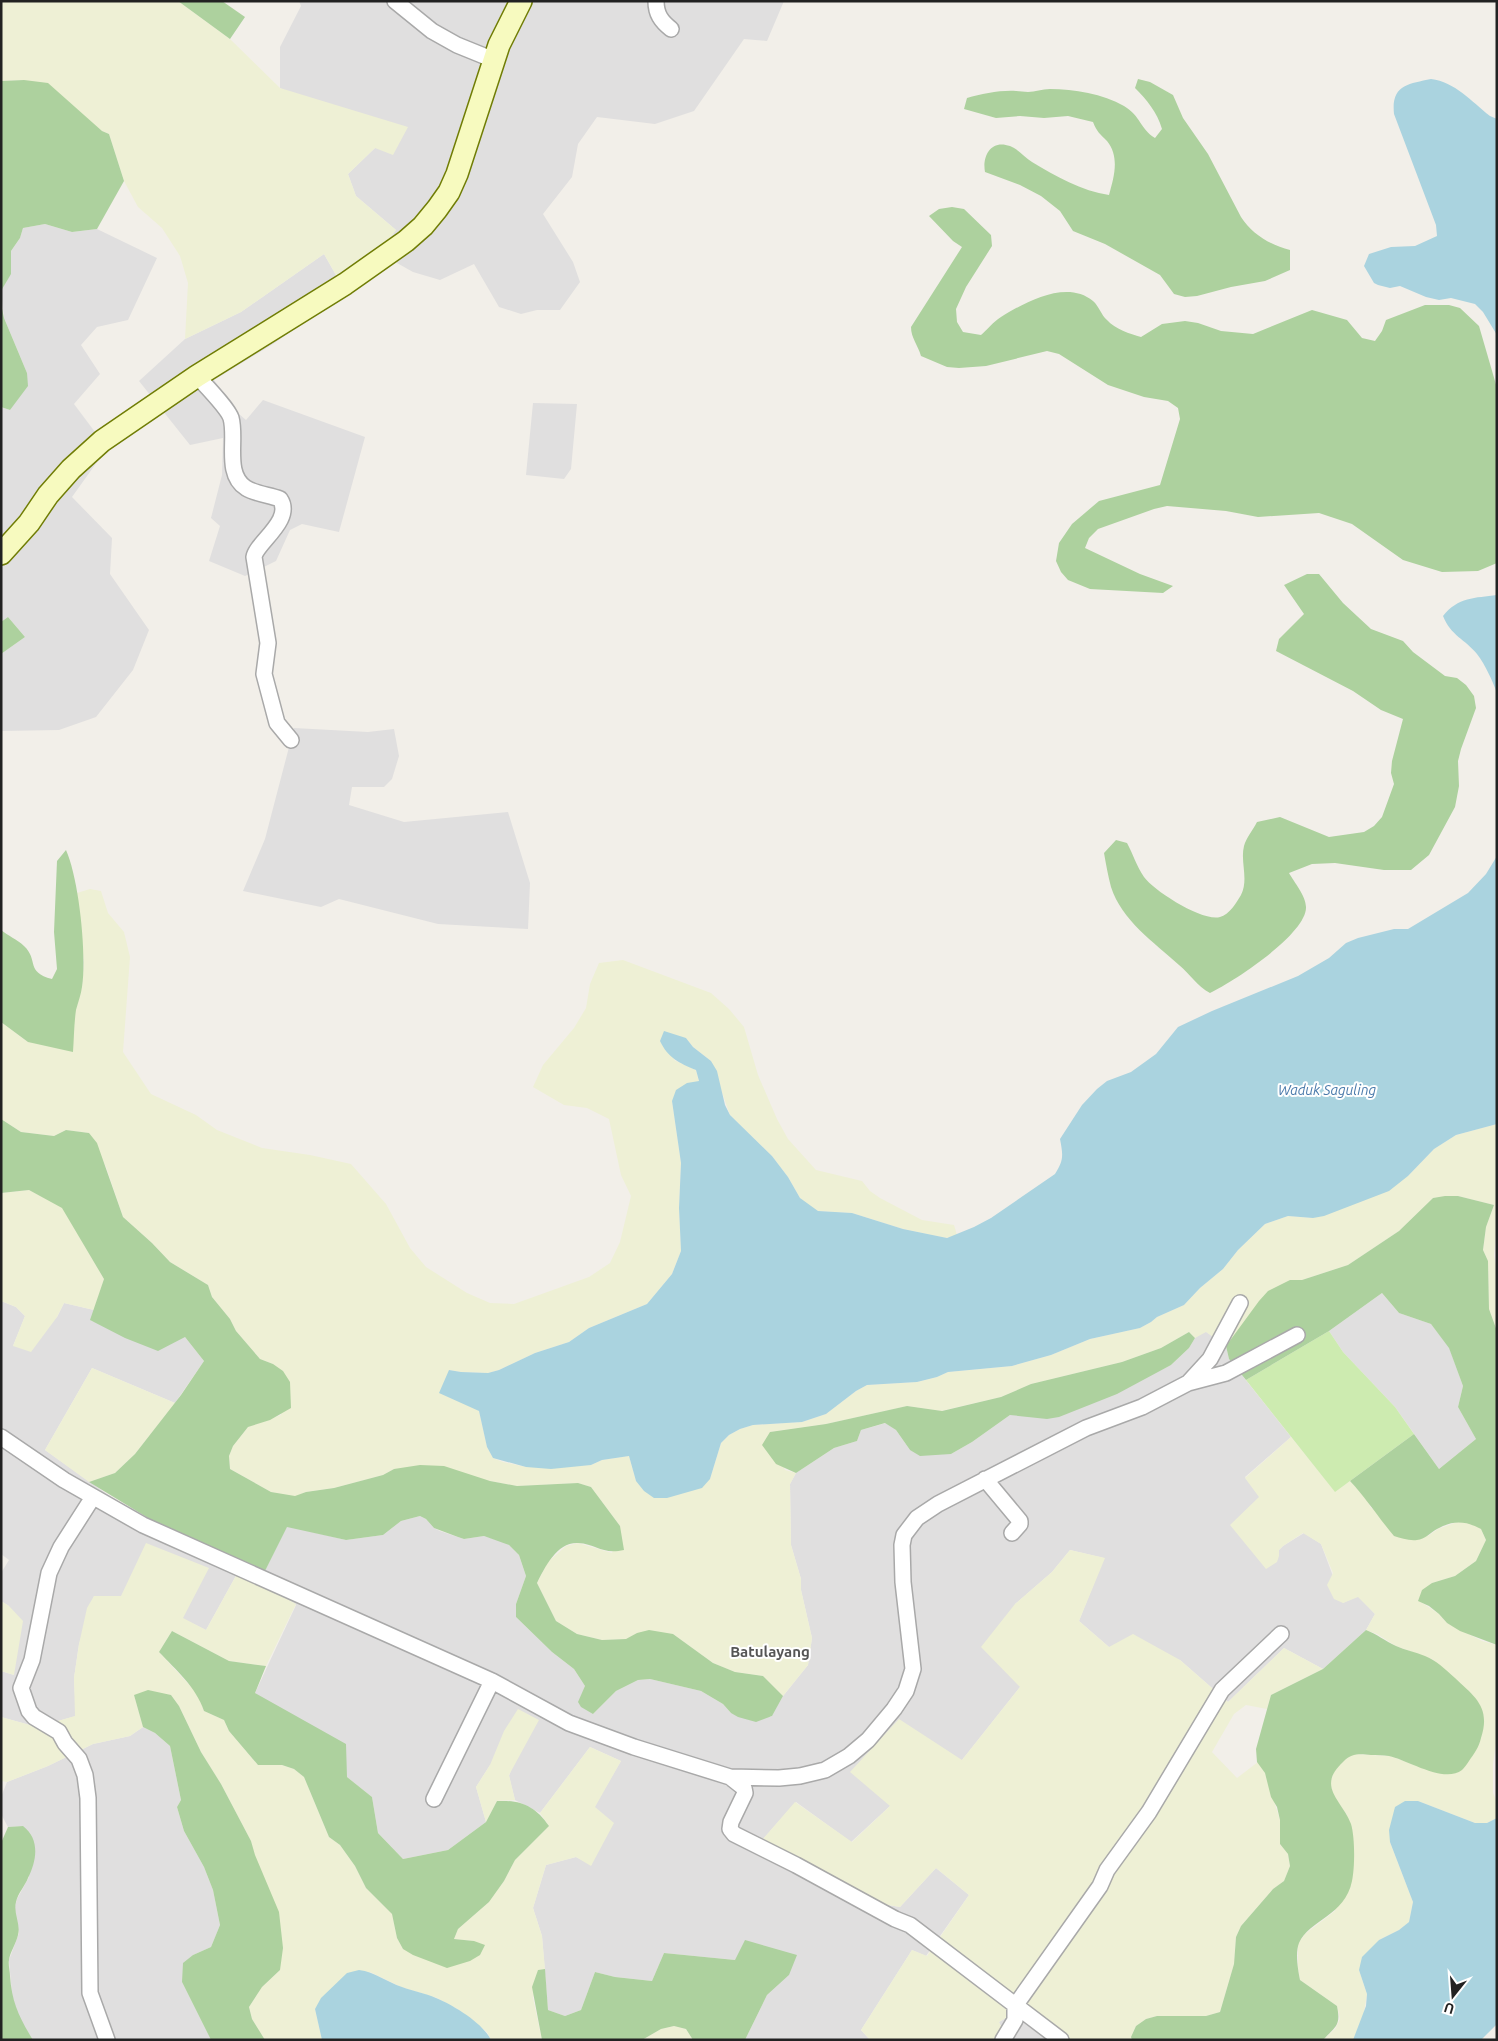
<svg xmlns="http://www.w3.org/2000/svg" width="1498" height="2041" viewBox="0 0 1498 2041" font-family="Ubuntu,sans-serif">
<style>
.residential{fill:#e0dfdf}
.farmland{fill:#eef0d5}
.grass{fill:#cdebb0}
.forest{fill:#add19e}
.water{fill:#aad3df}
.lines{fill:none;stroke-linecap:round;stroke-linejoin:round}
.street-casing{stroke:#a9a9a9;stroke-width:18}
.secondary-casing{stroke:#707d05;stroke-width:24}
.street{stroke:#fff;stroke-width:15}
.secondary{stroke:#f7fabf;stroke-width:21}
.labels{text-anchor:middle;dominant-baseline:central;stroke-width:4;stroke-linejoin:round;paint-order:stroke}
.water-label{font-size:14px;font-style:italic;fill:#4a7aab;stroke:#fff}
.quarter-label{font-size:15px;font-weight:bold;fill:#555;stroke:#fff}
</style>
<rect width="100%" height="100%" fill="#f2efe9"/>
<path class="residential" d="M299,1H784L767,41L744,39L694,111L655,124L597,117L578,144L572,177L543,214L573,262L580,282L560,310H537L521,314L499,307L474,264L440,280L413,272L397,263L386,243L396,230L356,196L348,174L375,148L280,88V47L301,6Z
M45,224L72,232L97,229L157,258L128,320L97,327L81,345L100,374L74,404L107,448L72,497L112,538L110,574L149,630L133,670L96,717L59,730L1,731V654L25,637L8,617L1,622V407L10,410L27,373L4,318L1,291L11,273V251L20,238L23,228Z
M324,254L346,293L273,344L214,380L239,414L246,420L263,400L365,437L339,532L302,524L290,530L276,561L245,576L209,561L220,526L211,518L222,475L223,438L190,445L139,381L185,339L241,312Z
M533,403L577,404L571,469L564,479L526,475Z
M294,728L368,732L394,729L399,756L392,779L384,787H352L349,805L404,822L508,812L530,883L528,929L438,924L339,899L321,907L243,891L265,839Z
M1382,1293L1399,1313L1431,1324L1449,1347L1463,1386L1458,1407L1476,1439L1439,1469L1395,1407L1343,1352L1329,1331Z
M1,1301L16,1307L25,1316L13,1346L57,1317L64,1303L94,1310L91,1321L185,1337L204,1361L175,1403L92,1368L45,1450L114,1499L243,1563L206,1630L183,1619L121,1596H94L79,1644L74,1678L76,1716L37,1727L1,1717V1671L14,1675L9,1606L1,1601V1573L9,1560L1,1554Z
M1205,1331L1226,1346L1229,1359L1291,1437L1245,1477L1260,1497L1231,1525L1279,1556V1550L1283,1546L1304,1533L1321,1544L1343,1603L1358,1596L1375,1614L1366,1630L1323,1669L1284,1648L1228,1702L1180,1660L1109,1647L1079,1621L1104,1558L1070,1550L1052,1572L1015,1604L1020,1687L962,1760L890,1806L851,1842L796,1802L763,1839L882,1904L900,1907L936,1868L969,1895L926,1956L912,1950L861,2030L870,2040H745L767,1995L789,1975L735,1960L664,1953L652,1981L615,1977L595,1972L581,2010L565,2016L548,2010L542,1936L533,1908L546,1865L576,1857L592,1865L594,1807L621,1761L590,1747L540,1813L515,1800L509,1776L513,1765H490L476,1787L486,1822L448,1850L403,1859L378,1833L372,1797L347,1777L255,1693L296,1605L259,1583L287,1526L346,1540L383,1535L401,1521L420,1516L426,1519L434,1528L440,1531L464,1539L484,1536L504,1542L509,1545L519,1555L526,1576L516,1604V1617L552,1652L574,1669L585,1686L593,1714L616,1691L638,1680L650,1679L701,1691L723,1704L731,1713L771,1717L783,1696L808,1665L812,1638L801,1590V1579L791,1545L790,1484L796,1473L834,1448L857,1441L861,1430L886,1423L896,1430L910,1450L951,1454L972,1442L1010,1415H1023L1148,1376L1171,1365L1189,1348L1195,1338Z
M143,1727L155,1733L170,1746L181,1800L177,1807L184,1831L204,1867L213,1890L220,1925L211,1947L193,1955L182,1982L211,2040H33L19,2018L15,2006L12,1995L9,1960L19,1933L14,1910L17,1899L29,1877L23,1826L8,1827L1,1814V1797L7,1782L48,1766L93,1744L130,1736Z
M1028,2005L1070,2040H1007L999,2022Z"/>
<path class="farmland" d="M1,1H178L230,39L280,88L408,127L393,155L375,148L348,174L356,196L396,230L386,243L336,275L324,254L241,312L185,339L188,283L180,256L162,228L138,207L124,181L109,134L102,131L24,80L1,81Z
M90,889L101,891L108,913L124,932L130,957L123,1052L151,1094L196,1115L217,1130L262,1148L310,1155L351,1164L386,1204L410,1248L426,1267L467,1293L490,1303L514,1304L589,1277L610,1263L620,1242L631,1196L621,1175L609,1119L587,1108L564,1105L533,1087L543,1065L574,1028L586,1008L590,984L599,963L623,960L711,993L729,1009L744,1027L758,1075L777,1119L788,1139L816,1170L862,1181L870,1191L880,1198L922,1220L954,1225L957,1235L946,1238L903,1229L852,1213L818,1211L808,1206L800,1198L788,1177L772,1156L730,1115L711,1061L693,1047L686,1038L674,1060L696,1070L699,1082L672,1101L681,1163L679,1208L681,1251L672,1274L647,1304L589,1328L569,1342L535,1353L499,1370L488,1373L461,1372L449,1370L479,1411L487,1447L493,1458L503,1462L526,1467L591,1465L602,1460L629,1456L636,1481L710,1479L721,1443L729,1435L740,1429L753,1425L802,1422L826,1414L856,1391L867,1385L917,1382L937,1377L948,1372L1012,1366L1051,1355L1090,1339L1140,1328L1151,1322L1157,1317L1184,1305L1200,1288L1223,1269L1238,1250L1265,1224L1288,1216L1313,1218L1408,1176L1434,1149L1456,1135L1497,1124V1224L1494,1256L1497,1269V1331L1489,1309L1488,1261L1483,1250L1486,1227L1494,1205L1458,1196L1433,1198L1399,1231L1348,1265L1302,1280H1290L1226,1346L1206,1332L1195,1338L1189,1332L1161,1348L1122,1362L1031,1384L1001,1397L941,1411L907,1406L826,1424L770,1432L785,1470L796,1473L790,1484L791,1545L801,1579V1590L812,1638L808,1665L783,1696L763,1676L735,1672L713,1663L673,1634L637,1633L627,1639L602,1640L577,1634L556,1621L537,1583L548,1562L566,1546L578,1543L612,1553L620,1526L591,1487L578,1483L517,1486L490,1481L394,1469L383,1475L334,1488L306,1492L295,1497L271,1492L230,1469L229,1456L233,1446L248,1427L281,1415L273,1364L260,1359L236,1331L230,1319L212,1297L208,1285L170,1262L152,1243L123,1217L106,1167L89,1133L66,1130L54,1136L21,1132L1,1119V1022L28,1042L76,1009L82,987L84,963L77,893Z
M29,1190L62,1207L104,1279L94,1310L64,1303L57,1317L31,1352L13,1346L25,1316L16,1307L1,1301V1193Z
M92,1368L175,1403L135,1454L115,1473L89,1482L45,1450Z
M1291,1437L1335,1491L1350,1481L1366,1498L1371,1508L1428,1536L1438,1529L1460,1521L1471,1523L1481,1529L1486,1540L1476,1561L1455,1576L1432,1583L1418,1600L1439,1614L1447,1623L1482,1641L1497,1645V1736L1493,1764V1793L1497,1802V1818L1487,1823H1475L1418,1801L1390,1842L1413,1902L1409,1922L1399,1930L1379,1940L1359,1970L1367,1994L1363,2018L1353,2040H1323L1335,2029L1340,2019L1337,2006L1300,1980L1298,1968V1944L1305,1934L1335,1911L1347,1815L1333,1795L1330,1782L1335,1770L1344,1760L1354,1754L1390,1756L1437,1773L1434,1660L1396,1646L1377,1634L1366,1630L1375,1614L1358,1597L1343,1603L1334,1599L1327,1585L1333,1573L1321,1544L1303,1533L1283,1546L1279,1550V1556L1277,1562L1266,1569L1230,1525L1259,1497L1245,1478Z
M146,1543L209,1568L183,1618L206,1630L243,1563L259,1583L296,1604L266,1666L229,1661L172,1631L159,1652L193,1689L200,1700L204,1711L224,1720L229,1731L258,1765H282L294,1769L304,1777L329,1837L340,1845L355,1866L366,1888L392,1914L397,1938L403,1949L474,1941L454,1939L458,1929L489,1902L504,1881L515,1860L549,1826L540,1813L590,1747L621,1761L595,1807L614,1823L591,1866L576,1857L546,1865L533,1908L542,1936L545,1969L538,1970L533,1998L542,2040H491L487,2032L459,2010L437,1998L401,1987L370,1972L315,2009L322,2040H265L252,2019L249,2007L262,1987L280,1970L251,1841L221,1784L201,1752L179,1706L171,1695H134L143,1727L130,1736L93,1744L48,1766L7,1782L1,1781V1717L37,1727L75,1716L74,1678L79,1644L87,1608L94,1596H121Z
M1070,1550L1105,1558L1079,1621L1109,1647L1133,1634L1180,1660L1228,1702L1284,1648L1323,1669L1271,1695L1267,1709L1246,1705L1234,1714L1212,1752L1237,1778L1258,1762L1265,1773L1280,1820V1844L1288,1854L1290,1866L1284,1881L1273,1889L1241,1926L1236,1937L1234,1964L1220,2012L1206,2016H1157L1146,2019L1136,2026L1131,2037L1132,2040H1070L1028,2005L999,2022L1007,2040H870L861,2030L912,1950L927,1956L969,1895L936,1868L900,1907L882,1904L763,1839L795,1802L852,1842L890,1806L850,1772L899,1719L962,1760L1020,1687L981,1647L1015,1604L1052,1572Z
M1,1601L9,1606L23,1621L14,1675L1,1671Z
M518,1709L539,1720L509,1775L515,1800L497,1801L486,1822L476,1787L490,1765L504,1731Z
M674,2026L686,2029L693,2040H642L661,2029Z"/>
<path class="grass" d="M1329,1331L1343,1352L1395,1407L1414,1434L1335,1492L1246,1380Z"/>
<path class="forest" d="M178,1H222L245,17L230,39Z
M1138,79L1150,82L1173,95L1183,118L1208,154L1241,217C1252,234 1270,245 1290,250V270L1265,281L1231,287L1197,296L1185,297L1174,294L1160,275L1105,244L1073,231L1060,211L1041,196L1020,185L985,172C982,156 991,139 1010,146C1018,149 1025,158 1032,162C1055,176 1082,191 1109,195C1114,177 1120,157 1107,141C1100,134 1097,132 1093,122L1068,116L1044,118L1020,116L996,118L964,109L967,98C982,94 1000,90 1016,91C1020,91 1024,92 1028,92C1035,92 1042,89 1050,89C1074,89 1103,94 1124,106C1141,116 1140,129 1155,138L1162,129C1157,112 1147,100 1135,88Z
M24,80L48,83L102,131L109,134L124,181L97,229L72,232L45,224L23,228L20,238L11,251V274L1,291V81Z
M952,207L964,209L991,235L992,246L966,287L956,309L957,322L963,332L981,335C987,330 993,322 1001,317C1025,302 1067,279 1093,301C1099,306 1101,315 1107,320C1115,329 1130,334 1141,337L1162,324L1185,321L1198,323L1221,331L1253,334L1312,310L1347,320L1362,338L1375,341L1382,331L1386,320L1425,305H1449L1460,308L1479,326L1497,388V563L1478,571L1442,572L1403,560L1352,524L1319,513L1258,517L1226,511L1167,506L1154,509L1098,529L1089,538L1085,548L1140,574L1173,586L1163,593L1090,589L1068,580L1061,572L1056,561L1059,543L1072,524L1099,501L1160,485L1180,419L1178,408L1168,401L1144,397L1108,385L1059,354L1047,351L986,366L959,368L947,367L921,356C918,345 911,338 911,327L962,247L953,241L929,216L939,209Z
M1,304L4,318L27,373L28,386L10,410L1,407Z
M1307,574H1319L1343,603L1371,629L1403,641L1413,652L1445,676L1457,678L1466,685L1474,696L1476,708L1461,749L1458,761L1459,786L1455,807L1429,855L1411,870H1384L1335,863L1312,864L1289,873C1294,882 1306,896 1306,907C1307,934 1233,982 1210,993C1197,986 1190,974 1179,965C1154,942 1122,921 1111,887C1108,876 1106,864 1104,853L1116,840L1127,843C1133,854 1137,867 1144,877C1154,891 1203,922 1220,917C1229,915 1237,902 1241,895C1249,879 1240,862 1244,846C1246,838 1253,830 1257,822L1280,817L1329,837L1364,832L1374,826L1382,817L1394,784L1391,773L1392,761L1403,719L1381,710L1353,691L1276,651L1279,639L1304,614L1284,585Z
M8,617L25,637L1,654V622Z
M66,850C79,879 87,955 82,987C81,995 78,1002 76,1010C74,1024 74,1038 73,1052L28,1042L1,1022V930C8,936 17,939 24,946C39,960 25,972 52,979L57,969L54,932L57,861Z
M1,1119L21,1132L54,1136L66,1130L89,1133L97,1143L123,1217L152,1243L170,1262L208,1285L212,1297L230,1319L236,1331L260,1359L273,1364L283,1371L290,1382L291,1408L270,1420L248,1427L233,1446L229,1456L230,1469L271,1492L295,1496L306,1492L334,1488L383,1475L394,1469L420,1465L444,1466L490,1481L517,1486L578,1483L591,1487L620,1526L624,1550C602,1555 597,1544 578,1543C557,1542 545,1567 537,1583L556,1621L577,1634L602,1640L626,1639L637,1633L649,1630L673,1634L713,1663L735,1672L763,1676L783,1696L772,1716L756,1722L738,1717L731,1713L723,1704L701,1691L650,1679L638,1680L616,1691L593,1714L581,1707L578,1702L585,1686L574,1669L552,1652L516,1617V1604L526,1576L519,1555L509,1545L484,1536L464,1539L458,1537L434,1528L426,1519L420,1516L401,1521L383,1535L346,1540L287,1527L264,1573L163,1527L89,1482L115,1473L135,1454L181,1395L204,1361L185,1337L158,1351L125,1338L90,1320L104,1279L62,1208L29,1190L1,1193Z
M1445,1196H1458L1494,1205L1486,1227L1483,1250L1488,1261L1489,1309L1497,1331V1645L1460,1631L1447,1623L1439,1614L1429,1606L1418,1601L1422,1590L1432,1583L1455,1576L1476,1561L1486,1540L1481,1529C1466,1521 1453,1520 1437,1529C1430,1533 1425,1539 1417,1540C1409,1541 1401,1538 1394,1536C1378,1517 1366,1498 1350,1481L1414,1434L1439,1469L1476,1439L1458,1407L1463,1386L1449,1348L1431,1324L1399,1313L1382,1293L1329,1331L1246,1380L1229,1359L1226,1346L1259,1301L1268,1291L1290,1280H1302L1348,1265L1399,1231L1433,1198Z
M1189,1332L1195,1338L1189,1348L1171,1365L1117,1394L1059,1417L1047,1419L1010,1415L972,1442L951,1454L920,1456L910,1450L896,1430L885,1423L861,1430L857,1441L834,1448L796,1473L776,1464L762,1445L770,1432L826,1424L907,1406L942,1411L1001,1397L1031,1384L1122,1362L1161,1348Z
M1366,1630C1377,1634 1385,1641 1396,1646C1405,1650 1415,1652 1425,1656C1437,1661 1445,1669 1455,1678C1475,1697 1491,1707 1481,1738C1479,1747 1474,1754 1469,1761C1467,1764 1464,1768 1462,1770C1444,1784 1408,1760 1389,1756C1383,1755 1377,1755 1371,1755C1359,1754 1352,1753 1343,1762C1316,1787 1342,1800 1351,1824C1355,1837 1355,1867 1352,1881C1345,1916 1309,1920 1299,1943C1295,1953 1298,1970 1300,1980L1337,2006C1341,2026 1336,2026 1323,2040H1132L1131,2037L1136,2026L1146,2019L1157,2016H1206L1220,2012L1234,1964L1236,1937L1241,1926L1273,1889L1284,1881L1290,1866L1288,1854L1280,1844V1820L1277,1807L1271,1797L1265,1773L1257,1762L1256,1749L1271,1695L1323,1669Z
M172,1631L229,1661L266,1666L255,1693L346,1744L347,1777L372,1797L378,1833L403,1859L448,1850L486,1822L497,1801C521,1800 535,1806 549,1826L515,1860L504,1881L489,1902L458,1929L454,1939L474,1941L485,1945L480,1955L470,1961L447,1968L413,1955L403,1949L397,1938L392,1914L366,1888L355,1866L340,1845L329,1837L304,1777L294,1769L282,1765H258L229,1731L224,1720L204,1711C196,1687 176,1670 159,1652Z
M148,1690L171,1695L179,1706L201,1752L221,1784L251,1841L255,1855L279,1912L283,1948L280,1970L262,1987L249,2007L252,2019L265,2040H211L182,1982L183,1963L193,1955L211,1947L220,1925L213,1890L204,1867L184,1831L177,1807L181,1800L170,1746L155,1733L143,1727L134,1695Z
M23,1826C40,1839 37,1860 28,1878C25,1886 18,1893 16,1902C13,1913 21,1924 18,1935C16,1944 10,1952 9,1960C8,1965 10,1971 10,1976C12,2003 19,2017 33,2040H1V1843L8,1827Z
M745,1940L797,1955L789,1975L767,1995L745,2040H693L686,2029L674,2026L661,2029L642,2040H542L532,1987L538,1970L545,1969L548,2010L565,2016L581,2010L595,1972L615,1977L652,1981L664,1953L735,1960Z"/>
<path class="water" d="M1431,79C1455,82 1471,101 1490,116L1497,119V335L1483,312L1475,304L1451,298L1439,300L1426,297L1400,286L1390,288L1378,285L1374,283L1364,266L1369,254L1391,247L1415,246L1437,236L1436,225L1394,114C1391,85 1408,84 1431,79Z
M1497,595V693C1492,680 1486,666 1477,654C1465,639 1451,636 1443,616C1458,597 1475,598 1497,595Z
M1497,856V1124L1456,1135L1434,1149L1408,1176L1389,1191L1324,1216L1313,1218L1288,1216L1265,1224L1238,1250L1223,1269L1200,1288L1184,1305L1157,1317L1151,1322L1140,1328L1090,1339L1051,1355L1012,1366L948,1372L937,1377L917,1382L867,1385L856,1391L826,1414L802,1422L753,1425L740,1429L729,1435L721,1443L710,1479L702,1488L667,1498H654L644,1491L636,1481L629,1456L602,1460L591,1465L551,1469L526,1467L493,1458L487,1447L479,1411L439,1393L449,1370L461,1372L488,1373L499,1370L535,1353L569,1342L589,1328L647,1304L672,1274L681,1251L679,1208L681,1163L672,1101L676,1090L687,1083L699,1081L696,1070C679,1063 668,1058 660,1041L664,1031L686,1038L693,1047L711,1061L717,1071L725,1105L730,1115L772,1156L788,1177L800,1198L818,1211L852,1213L903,1229L947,1238L974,1227L991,1218L1055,1174C1064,1160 1063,1155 1060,1139L1082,1105L1097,1089L1107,1081L1131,1072L1156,1054L1178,1027L1212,1011L1298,976L1329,958L1346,943L1358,938L1394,929H1408L1468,893L1486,874Z
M1405,1801H1418L1475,1823H1487L1497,1818V2024L1481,2040H1353L1366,2006L1367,1994L1359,1970L1362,1957L1379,1940L1399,1930L1409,1922L1413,1902L1390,1842L1389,1830L1395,1807Z
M359,1970C375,1972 387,1982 402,1987C413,1991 425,1993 436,1998C453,2005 483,2023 491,2040H322L315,2009L321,1998L347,1973Z"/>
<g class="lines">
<g class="street-casing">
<path id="street" d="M395,1L432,31L457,45L494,60
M656,1C656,14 661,21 671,29
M197,376C205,385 228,408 231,418C237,439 224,474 246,488C256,494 269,495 280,499C294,520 256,543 254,557L268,643L264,674L277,723L291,740
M1188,1383L1210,1359L1240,1303
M1,1437L64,1480L143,1525L492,1681L569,1723L634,1747L730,1777L779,1778L800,1776L825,1770L849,1756L868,1740L894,1709L906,1691L913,1669L903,1582L902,1545L904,1535L917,1518L938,1504L1086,1428L1142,1407L1188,1383L1226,1373L1297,1335
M985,1479L1020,1521V1524L1012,1533
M93,1497L61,1547L49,1573L32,1660L21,1688L29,1711L34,1717L59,1732L65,1743L79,1759L85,1775L88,1798L90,1993L107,2040
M730,1777L744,1788L745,1793L731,1822L730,1829L734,1834L796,1865L895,1919L910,1925L1061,2040
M434,1799L492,1681
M1003,2040L1015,2020V2006L1100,1886L1107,1870L1149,1812L1222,1690L1281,1634"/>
</g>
<g class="secondary-casing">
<path id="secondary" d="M1,554L29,523L48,495L71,469L102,441L197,376L345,284L406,241L423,226L437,209L449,192L457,174L499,45L521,1"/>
</g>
<use href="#street" class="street"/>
<use href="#secondary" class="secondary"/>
</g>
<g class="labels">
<g class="water-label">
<text x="1327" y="1090">Waduk Saguling</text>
</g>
<g class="quarter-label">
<text x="770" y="1651">Batulayang</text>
</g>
</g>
<rect width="1498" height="2041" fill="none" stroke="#222222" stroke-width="5"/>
<g transform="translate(1453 1996) rotate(197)" stroke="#ffffff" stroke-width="4" paint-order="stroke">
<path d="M0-4L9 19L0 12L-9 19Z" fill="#222222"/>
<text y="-8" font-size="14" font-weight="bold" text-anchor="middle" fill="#222222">U</text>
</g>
</svg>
